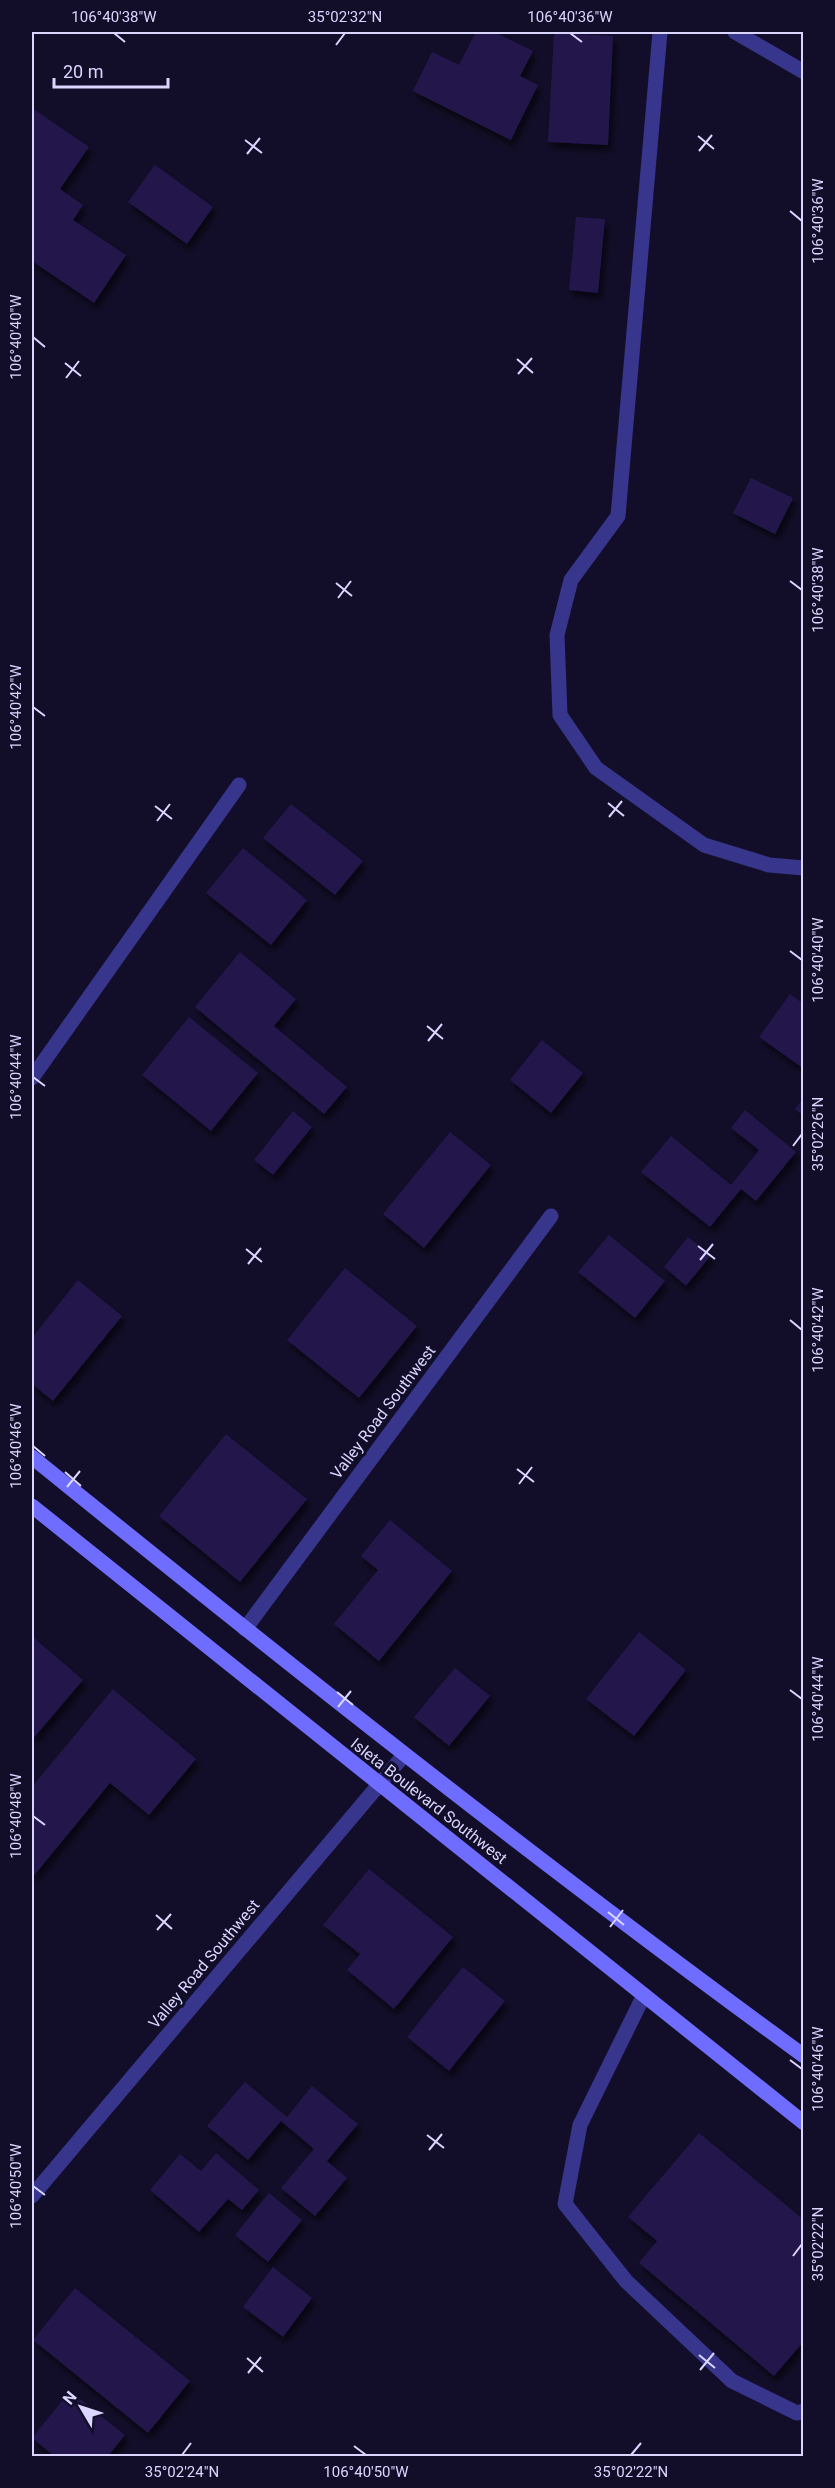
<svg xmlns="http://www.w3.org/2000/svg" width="835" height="2488" viewBox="0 0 835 2488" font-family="Roboto,sans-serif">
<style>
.building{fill:#22184c;filter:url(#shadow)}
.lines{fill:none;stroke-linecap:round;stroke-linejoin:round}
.service{stroke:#37358c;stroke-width:15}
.minor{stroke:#37358c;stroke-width:15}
.tertiary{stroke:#37358c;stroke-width:15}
.secondary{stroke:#6f6dff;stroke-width:15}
.ticks{fill:none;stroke:#dad6ff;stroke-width:2}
.labels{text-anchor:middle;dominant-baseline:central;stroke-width:6;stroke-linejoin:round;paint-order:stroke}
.street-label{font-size:16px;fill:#dad6ff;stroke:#120e29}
.neatline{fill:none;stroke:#dad6ff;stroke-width:2}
.ticks-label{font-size:15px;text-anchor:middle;fill:#dad6ff}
</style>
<defs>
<filter id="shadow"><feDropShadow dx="3.5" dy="6" stdDeviation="3" flood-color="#0009"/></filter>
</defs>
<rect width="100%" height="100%" fill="#120e29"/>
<path class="building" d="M476,32H494L533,51L520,76L538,85L511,140L413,91L432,52L459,65Z
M554,33L613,36L608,145L548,142Z
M32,108L89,147L60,189L83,205L73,220L126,255L94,303L32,261Z
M155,165L213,207L187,244L128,202Z
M576,217L605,219L598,293L569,290Z
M751,478L793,498L775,534L733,513Z
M291,804L363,861L335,895L263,838Z
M243,848L307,900L271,945L206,893Z
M240,952L296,999L274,1026L347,1087L324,1114L195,1007Z
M790,994L804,1004V1069L759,1037Z
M189,1017L258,1073L211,1131L142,1075Z
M542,1040L583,1073L551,1113L510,1080Z
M804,1098V1116L795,1109Z
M745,1110L796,1152L756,1201L741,1189L710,1227L641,1172L671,1136L731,1185L759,1150L731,1128Z
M293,1111L312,1127L273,1175L254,1160Z
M450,1132L491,1165L424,1248L383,1214Z
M609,1235L665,1281L635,1318L578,1272Z
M688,1237L711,1255L686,1286L664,1267Z
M345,1268L417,1326L359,1398L287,1340Z
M78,1280L122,1316L53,1401L32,1384V1338Z
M226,1434L307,1499L240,1582L159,1516Z
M390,1520L452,1571L379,1661L334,1624L378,1570L361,1556Z
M639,1632L686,1670L634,1736L586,1699Z
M34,1638L83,1680L32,1740V1640Z
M455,1668L490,1696L449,1746L414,1717Z
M113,1689L196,1759L149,1815L110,1783L32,1878V1787Z
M369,1869L453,1937L394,2009L347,1970L360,1954L323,1925Z
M463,1967L505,2001L449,2071L407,2037Z
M245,2082L287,2117L312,2086L358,2124L327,2161L347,2178L315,2216L281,2188L314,2149L281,2121L248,2160L207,2126Z
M699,2133L804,2220V2341L774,2376L639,2263L657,2241L628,2217Z
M216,2153L259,2190L242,2210L228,2199L199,2232L150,2190L180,2154L201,2171Z
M269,2193L302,2220L268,2262L235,2235Z
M273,2267L312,2298L283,2337L243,2307Z
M75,2288L190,2381L148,2433L33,2340Z
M70,2391L125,2435L108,2456H54L32,2438Z"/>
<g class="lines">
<path class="service" d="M660,32L618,516L571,580L557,635L560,715L596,768L704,845L769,865L804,868
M32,1078L239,785
M644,1995L580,2125L565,2204L626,2281L732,2381L797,2413L804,2411"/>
<path class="minor" d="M245,1629L551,1216"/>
<path class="tertiary" d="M735,32L804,72
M32,2196L404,1755"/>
<path class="secondary" d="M32,1457C285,1662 540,1864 804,2056
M32,1506L804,2123"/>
</g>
<path class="ticks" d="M114,33L125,42M570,33L582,42M336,45L345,33M698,136L714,149M245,140L262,153M699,151L712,135M247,154L260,138M790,211L802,221M33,337L45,347M517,359L533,373M65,363L81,376M518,374L532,358M66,378L79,361M790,581L802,590M336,583L352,596M338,598L351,581M33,707L45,716M608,803L624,816M155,806L172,819M609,817L622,801M157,821L170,804M790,951L802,960M427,1026L443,1039M428,1041L442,1024M33,1077L45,1086M793,1146L802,1134M698,1246L715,1259M246,1249L262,1262M700,1260L713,1244M248,1264L261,1248M790,1320L802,1330M33,1446L45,1456M517,1469L534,1482M65,1472L81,1486M519,1484L532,1467M67,1487L80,1471M790,1690L802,1699M337,1692L353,1705M338,1707L351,1691M33,1816L45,1825M608,1912L624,1925M156,1915L172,1929M610,1927L623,1910M157,1930L171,1914M790,2060L802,2069M427,2135L444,2148M429,2150L442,2134M33,2186L45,2195M793,2256L802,2244M699,2355L715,2368M247,2358L263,2372M700,2370L714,2353M248,2373L261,2357M354,2446L366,2455M182,2455L191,2443M631,2455L641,2443"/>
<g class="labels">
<g class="street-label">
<text transform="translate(383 1412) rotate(-53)">Valley Road Southwest</text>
<text transform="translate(429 1801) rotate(38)">Isleta Boulevard Southwest</text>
<text transform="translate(204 1964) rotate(-50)">Valley Road Southwest</text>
</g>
</g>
<rect width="835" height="2488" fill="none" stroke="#120e29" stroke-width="66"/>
<g transform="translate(81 2407) rotate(309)" stroke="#120e29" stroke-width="4.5" paint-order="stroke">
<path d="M0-4.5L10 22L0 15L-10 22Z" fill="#dad6ff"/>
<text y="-9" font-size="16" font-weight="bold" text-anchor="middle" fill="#dad6ff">N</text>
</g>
<path d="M54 78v9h114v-9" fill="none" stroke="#dad6ff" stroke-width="3"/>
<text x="63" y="78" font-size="18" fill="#dad6ff" stroke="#120e29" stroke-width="4.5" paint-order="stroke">20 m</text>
<rect x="33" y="33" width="769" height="2422" class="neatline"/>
<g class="ticks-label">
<text x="114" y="22">106°40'38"W</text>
<text x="345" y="22">35°02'32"N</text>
<text x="570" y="22">106°40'36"W</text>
<text transform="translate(818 221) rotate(-90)" y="5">106°40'36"W</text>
<text transform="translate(16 337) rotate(-90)" y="5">106°40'40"W</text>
<text transform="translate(818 590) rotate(-90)" y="5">106°40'38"W</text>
<text transform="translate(16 707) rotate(-90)" y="5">106°40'42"W</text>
<text transform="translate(818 960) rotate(-90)" y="5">106°40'40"W</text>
<text transform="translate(16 1077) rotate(-90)" y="5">106°40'44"W</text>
<text transform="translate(818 1134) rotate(-90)" y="5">35°02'26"N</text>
<text transform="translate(818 1330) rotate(-90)" y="5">106°40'42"W</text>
<text transform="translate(16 1446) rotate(-90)" y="5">106°40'46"W</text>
<text transform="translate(818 1699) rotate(-90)" y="5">106°40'44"W</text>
<text transform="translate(16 1816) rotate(-90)" y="5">106°40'48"W</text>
<text transform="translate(818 2069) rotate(-90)" y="5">106°40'46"W</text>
<text transform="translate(16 2186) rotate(-90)" y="5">106°40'50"W</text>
<text transform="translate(818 2244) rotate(-90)" y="5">35°02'22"N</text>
<text x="182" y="2477">35°02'24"N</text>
<text x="366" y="2477">106°40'50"W</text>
<text x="631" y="2477">35°02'22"N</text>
</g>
</svg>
